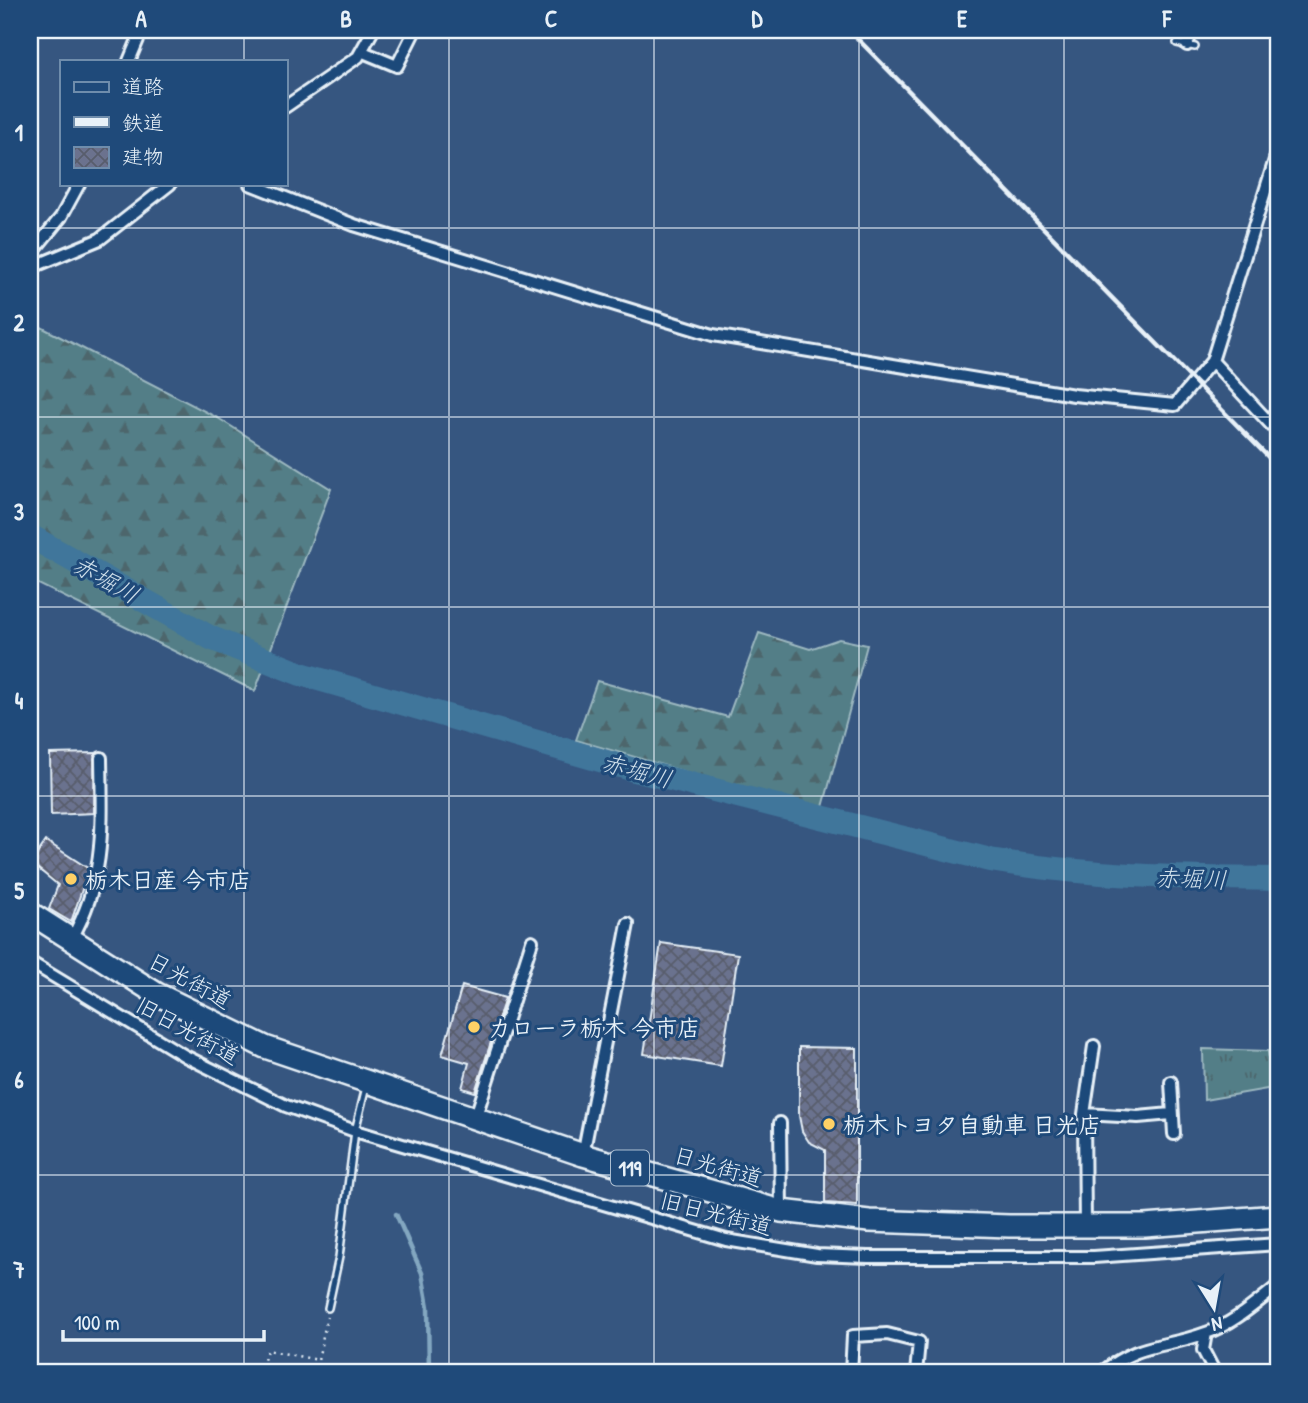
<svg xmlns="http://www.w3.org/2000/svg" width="1308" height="1403" viewBox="0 0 1308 1403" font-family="'Patrick Hand','Klee One',sans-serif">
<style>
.grass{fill:url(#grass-tufts);stroke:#9db8c0;stroke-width:2}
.forest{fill:url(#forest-firs);stroke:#9db8c0;stroke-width:2}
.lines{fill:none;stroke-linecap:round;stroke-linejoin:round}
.stream{stroke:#83a7c0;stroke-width:4.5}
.river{stroke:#3f769b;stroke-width:24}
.building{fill:url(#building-cross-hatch);stroke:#e8f1f8;stroke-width:2}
.lane-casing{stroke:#e8f1f8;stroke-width:10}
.street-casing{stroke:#e8f1f8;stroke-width:16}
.highway-casing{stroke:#e8f1f8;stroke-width:26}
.path{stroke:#e8f1f8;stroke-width:2.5;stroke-dasharray:2 5;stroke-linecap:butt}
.lane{stroke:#1f4a7a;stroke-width:5}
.street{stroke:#1f4a7a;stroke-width:10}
.highway{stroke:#1f4a7a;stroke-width:21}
.rail{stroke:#e8f1f8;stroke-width:4.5}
.grid{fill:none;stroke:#e8f1f8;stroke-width:2;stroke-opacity:0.55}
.poi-dot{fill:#ffd166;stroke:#1f4a7a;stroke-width:2.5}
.labels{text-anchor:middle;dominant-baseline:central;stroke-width:6;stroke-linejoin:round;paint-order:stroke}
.shield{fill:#1f4a7a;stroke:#acbfd2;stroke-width:2}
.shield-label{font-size:21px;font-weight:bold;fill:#e8f1f8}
.poi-label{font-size:23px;font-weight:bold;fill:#e8f1f8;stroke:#1f4a7a;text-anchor:start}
.street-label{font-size:23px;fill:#e8f1f8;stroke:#1f4a7a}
.water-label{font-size:24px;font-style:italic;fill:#cfdfea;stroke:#1f4a7a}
.neatline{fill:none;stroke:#e8f1f8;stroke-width:2.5}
.grid-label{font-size:23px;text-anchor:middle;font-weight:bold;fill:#e8f1f8}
</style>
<defs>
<pattern id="grass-tufts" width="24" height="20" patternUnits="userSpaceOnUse" patternTransform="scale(1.75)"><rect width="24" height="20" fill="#527e87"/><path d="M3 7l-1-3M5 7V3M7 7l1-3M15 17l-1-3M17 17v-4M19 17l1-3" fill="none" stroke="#4d666c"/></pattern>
<pattern id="forest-firs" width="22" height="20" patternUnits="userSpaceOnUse" patternTransform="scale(1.75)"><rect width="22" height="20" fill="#527e87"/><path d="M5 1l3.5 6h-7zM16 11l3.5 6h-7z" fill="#4d666c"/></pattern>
<pattern id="building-cross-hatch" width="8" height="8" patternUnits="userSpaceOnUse" patternTransform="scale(1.75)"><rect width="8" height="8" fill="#6b728e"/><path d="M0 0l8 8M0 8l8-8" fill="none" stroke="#585d6c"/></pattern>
</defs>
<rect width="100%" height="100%" fill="#365680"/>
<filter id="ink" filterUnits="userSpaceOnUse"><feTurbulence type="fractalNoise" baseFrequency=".0143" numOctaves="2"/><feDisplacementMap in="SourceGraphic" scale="14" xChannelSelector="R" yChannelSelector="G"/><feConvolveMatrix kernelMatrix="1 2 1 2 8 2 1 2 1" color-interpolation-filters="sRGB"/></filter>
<g filter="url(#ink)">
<path class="grass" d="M1203,1049L1268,1051L1273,1088L1204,1100Z"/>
<path class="forest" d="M41,327L218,418L331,489L255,691L30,580V330Z
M759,633L810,649L839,639L867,645L823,807L738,787L576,740L597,681L728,717Z"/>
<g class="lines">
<path class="stream" d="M396,1214L422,1273L428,1307L429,1373"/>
<path class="river" d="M30,536L211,638L301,674L631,769L990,860C1086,876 1181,878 1278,879"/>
</g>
<path class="building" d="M95,753L94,813L51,815L50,754Z
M46,841L89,869L71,922L49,909L58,885L31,863Z
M661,943L738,954L721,1066L644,1054Z
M462,986L505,998L475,1092L462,1088L469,1063L442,1055Z
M799,1047L857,1048V1205L825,1203V1150L809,1142L802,1131L799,1116Z"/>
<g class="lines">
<g class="lane-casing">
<path id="lane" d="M1177,43L1195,47
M328,1308L339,1257L355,1131L366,1087"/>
</g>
<g class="street-casing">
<path id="street" d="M1187,45L1192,30
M363,52L397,66L415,30
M129,61L142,30
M285,107L358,57L373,30
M250,184L354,225L713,335L1074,395L1175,405L1212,361L1278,150
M30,255L61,217L79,184
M30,268L100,239L170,184
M1212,361L1278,432
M71,940C106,878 102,826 101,758
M30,962L185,1056L286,1106L355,1131L726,1240L817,1255L868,1257H1094L1278,1244
M1171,1082L1174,1134
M1084,1114L1138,1117L1171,1114
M475,1119L532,941
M780,1123L781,1211
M583,1155L628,924
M1085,1227L1084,1114L1094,1046
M1206,1333L1203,1350L1215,1373
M851,1373L853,1336L887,1334L919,1342L916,1373
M1101,1373C1141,1341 1163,1349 1206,1333C1233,1324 1256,1303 1278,1286"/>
</g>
<g class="highway-casing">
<path id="highway" d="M30,913L157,994L265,1047L583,1155L781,1211L869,1221L1009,1226H1145L1278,1216"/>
</g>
<path class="path" d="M260,1373L267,1350L318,1360L327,1317"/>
<use href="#lane" class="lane"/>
<use href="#street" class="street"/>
<use href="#highway" class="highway"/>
<path class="rail" d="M849,30L1278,467"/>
</g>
</g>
<path class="grid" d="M244,30V61M449,30V1373M654,30V1373M859,30V1373M1064,30V1373M244,184V1373M30,228H1278M30,417H1278M30,607H1278M30,796H1278M30,986H1278M30,1175H1278"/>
<g class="poi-dot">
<circle cx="71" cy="879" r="7"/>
<circle cx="474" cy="1027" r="7"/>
<circle cx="829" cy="1124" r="7"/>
</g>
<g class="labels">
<rect class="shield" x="611" y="1150.5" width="38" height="35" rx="5"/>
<g class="shield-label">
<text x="630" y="1168">119</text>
</g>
<g class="poi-label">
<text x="85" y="879">栃木日産 今市店</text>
<text x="488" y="1027">カローラ栃木 今市店</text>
<text x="843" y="1124">栃木トヨタ自動車 日光店</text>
</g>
<g class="street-label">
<text transform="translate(190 980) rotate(29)">日光街道</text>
<text transform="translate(188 1030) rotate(29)">旧日光街道</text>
<text transform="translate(718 1166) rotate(16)">日光街道</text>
<text transform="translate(716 1213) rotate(14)">旧日光街道</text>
</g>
<g class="water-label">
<text transform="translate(106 579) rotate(29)">赤堀川</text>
<text transform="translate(637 770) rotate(15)">赤堀川</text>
<text transform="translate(1191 878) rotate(2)">赤堀川</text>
</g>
</g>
<rect width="1308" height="1403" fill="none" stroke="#1f4a7a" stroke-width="77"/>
<rect x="60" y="60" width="228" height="126" fill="#1f4a7a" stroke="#6f8dac" stroke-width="2"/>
<rect x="74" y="82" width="35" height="10" fill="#1f4a7a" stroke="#6f8dac" stroke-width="2"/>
<text x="122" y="94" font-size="21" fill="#e8f1f8">道路</text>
<rect x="74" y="117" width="35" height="10" fill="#e8f1f8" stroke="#6f8dac" stroke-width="2"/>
<text x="122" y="130" font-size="21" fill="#e8f1f8">鉄道</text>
<rect x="74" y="147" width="35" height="21" fill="url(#building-cross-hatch)" stroke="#6f8dac" stroke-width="2"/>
<text x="122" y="164" font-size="21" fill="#e8f1f8">建物</text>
<g transform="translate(1214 1308) rotate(169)" stroke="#1f4a7a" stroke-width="5" paint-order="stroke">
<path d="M0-5L12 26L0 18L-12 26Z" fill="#e8f1f8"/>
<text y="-10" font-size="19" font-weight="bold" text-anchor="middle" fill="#e8f1f8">N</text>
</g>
<path d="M63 1330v10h201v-10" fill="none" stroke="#e8f1f8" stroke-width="3.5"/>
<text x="74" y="1330" font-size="21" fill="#e8f1f8" stroke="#1f4a7a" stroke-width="5" paint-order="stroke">100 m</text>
<rect x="38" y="38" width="1232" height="1326" class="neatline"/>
<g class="grid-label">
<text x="141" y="27">A</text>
<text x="346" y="27">B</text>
<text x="551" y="27">C</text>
<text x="757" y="27">D</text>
<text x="962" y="27">E</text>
<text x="1167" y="27">F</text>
<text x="19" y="141">1</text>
<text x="19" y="331">2</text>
<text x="19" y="520">3</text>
<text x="19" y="709">4</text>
<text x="19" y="899">5</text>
<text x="19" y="1088">6</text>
<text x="19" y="1278">7</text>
</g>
</svg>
